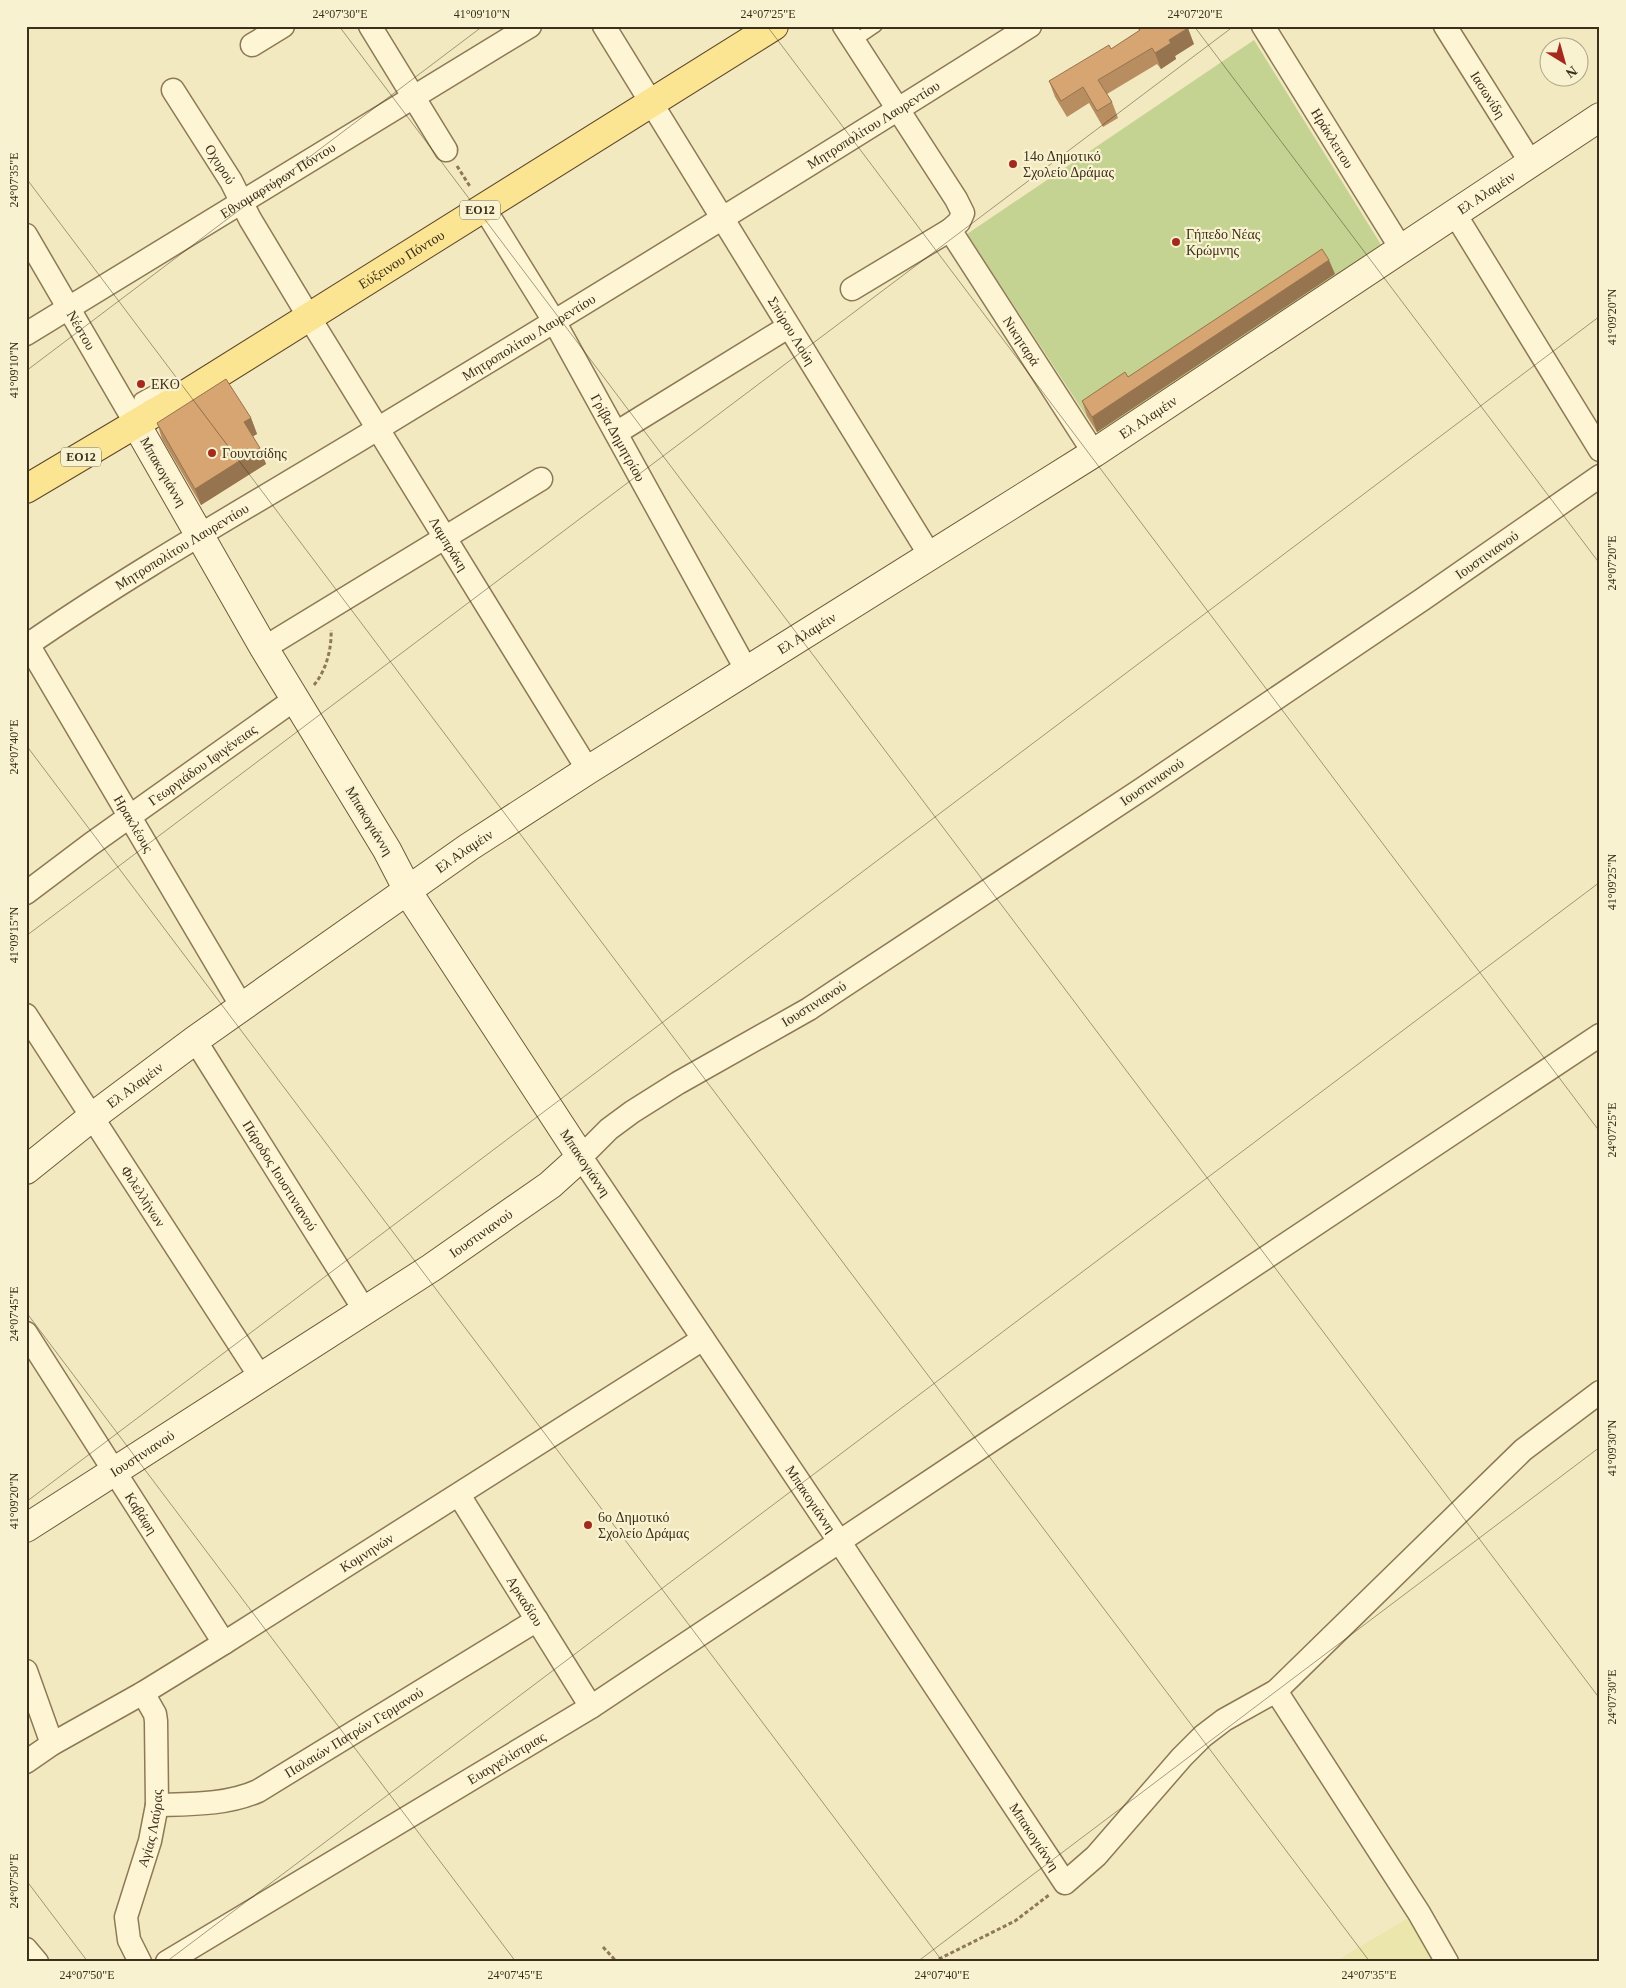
<svg xmlns="http://www.w3.org/2000/svg" width="1626" height="1988" viewBox="0 0 1626 1988" font-family="Georgia,serif">
<style>
.farmland{fill:#eae6ac}
.green{fill:#c5d392}
.lines{fill:none;stroke-linecap:round;stroke-linejoin:round}
.lane-casing{stroke:#8e7955;stroke-width:14}
.street-casing{stroke:#8e7955;stroke-width:25}
.secondary-casing{stroke:#705a38;stroke-width:30}
.primary-casing{stroke:#5c462a;stroke-width:30}
.path{stroke:#8e7955;stroke-width:3;stroke-dasharray:4 2.5;stroke-linecap:butt}
.lane{stroke:#fdf5d4;stroke-width:11}
.street{stroke:#fdf5d4;stroke-width:22}
.secondary{stroke:#fdf5d4;stroke-width:28}
.primary{stroke:#fbe593;stroke-width:28}
.wall{fill:#b88e61}
.shaded-wall{fill:#96744f}
.building{fill:#d6a571;stroke:#96744f}
.ticks{fill:none;stroke:#3c2f1b;stroke-width:1;stroke-opacity:0.45}
.poi-dot{fill:#a52a1e;stroke:#f9f2d0;stroke-width:2}
.labels{text-anchor:middle;dominant-baseline:central;stroke-width:4.5;stroke-linejoin:round;paint-order:stroke}
.shield{fill:#f9f2d0;stroke:#756a51;stroke-width:1}
.shield-label{font-size:12px;font-weight:bold;fill:#3c2f1b}
.street-label{font-size:14px;fill:#3c2f1b;stroke:#f9f2d0}
.poi-label{font-size:14px;fill:#3c2f1b;stroke:#f9f2d0;text-anchor:start}
.neatline{fill:none;stroke:#3c2f1b;stroke-width:2}
.ticks-label{font-size:12px;text-anchor:middle;fill:#3c2f1b}
</style>
<rect width="100%" height="100%" fill="#f3e9c0"/>
<path class="farmland" d="M1410,1917L1436,1962H1334Z"/>
<path class="green" d="M1254,40L1385,251L1100,437L967,234Z"/>
<g class="lines">
<g class="lane-casing">
<path id="lane" d="M854,41L876,26
M136,419L140,399C157,389 164,385 183,393"/>
</g>
<g class="street-casing">
<g id="street">
<path d="M370,26L446,150"/>
<path id="s1" d="M604,26L931,557"/>
<path d="M844,26L956,199L963,213L959,222L950,230L852,289"/>
<path id="s2" d="M1263,26L1402,250"/>
<path id="s3" d="M1445,26L1531,163"/>
<path d="M252,45L283,26"/>
<path id="s4" d="M173,90L231,181L250,219L309,317L588,770"/>
<path id="s5" d="M484,208L554,321L747,671"/>
<path d="M1455,214L1600,450"/>
<path id="s6" d="M950,230L1094,453"/>
<path id="s7" d="M26,235L136,424"/>
<path id="s8" d="M26,334L530,26"/>
<path d="M616,433L788,327"/>
<path id="s9" d="M1600,476L1423,599L1142,789L842,987L809,1009L678,1083L632,1112L609,1129L581,1157L839,1541L1065,1883L1096,1856L1182,1757L1203,1736L1224,1720L1276,1691L1523,1450L1600,1392"/>
<path id="s10" d="M26,641L242,1007"/>
<path id="s11" d="M26,646C140,567 261,500 379,428C597,296 814,163 1030,26"/>
<path d="M264,648L541,479"/>
<path id="s12" d="M26,893L91,844L295,699"/>
<path id="s13" d="M26,1015L261,1378"/>
<path id="s14" d="M195,1040L365,1311"/>
<path id="s15" d="M26,1333L224,1643"/>
<path id="s16" d="M459,1495L591,1707"/>
<path d="M26,1671L52,1744"/>
<path d="M1276,1691L1419,1913L1447,1962"/>
<path id="s17" d="M26,1762L52,1744L143,1693L224,1643L703,1339"/>
<path id="s18" d="M157,1805C190,1804 227,1805 258,1791L537,1620"/>
<path d="M26,1949L37,1962"/>
<path id="s19" d="M140,1962L129,1940L126,1917L150,1841L157,1805L156,1721L155,1714L143,1693"/>
<path id="s20" d="M167,1962L591,1707L1600,1035"/>
</g>
</g>
<g class="secondary-casing">
<g id="secondary">
<path id="s21" d="M26,1170L92,1117L195,1040L469,847L588,770L1094,453L1600,117"/>
<path id="s22" d="M26,1528L431,1268L550,1185L581,1157L413,900L387,850L264,648L136,424"/>
</g>
</g>
<g class="primary-casing">
<g id="primary">
<path id="s23" d="M26,489L186,394L774,26"/>
</g>
</g>
<path class="path" d="M457,166L471,188
M314,685C326,671 332,648 331,630
M603,1947L617,1962
M933,1962L1015,1921L1049,1895"/>
<use href="#lane" class="lane"/>
<use href="#street" class="street"/>
<use href="#secondary" class="secondary"/>
<use href="#primary" class="primary"/>
</g>
<path class="wall" d="M1138,27L1194,44L1175,56L1176,59L1161,69L1157,64L1107,94L1112,102L1118,118L1103,127L1089,103L1067,117L1055,97L1049,81L1111,49L1139,31Z
M1335,274L1097,432L1087,416L1082,401L1128,377Z
M251,418L257,434L253,436L266,464L201,505L162,439L157,423Z"/>
<path class="shaded-wall" d="M1188,28L1194,44L1175,56L1176,59L1161,69L1155,53L1169,40Z
M1329,260L1335,274L1097,432L1092,417Z
M251,418L257,434L250,438L244,422Z
M260,448L266,464L201,505L195,489Z"/>
<path class="building" d="M1138,26H1187L1188,28L1169,40L1171,43L1155,53L1152,48L1098,80L1112,102L1097,111L1083,87L1061,101L1049,81L1109,45L1111,49L1140,30Z
M1322,249L1329,260L1092,417L1082,401L1125,372L1128,377Z
M226,379L251,418L244,422L260,448L195,489L157,423Z"/>
<path class="ticks" d="M339,26L1600,1699M767,26L1600,1132M1194,26L1600,564M26,178L1370,1962M26,371L483,26M26,745L943,1962M26,936L1234,26M26,1312L516,1962M26,1502L1600,316M26,1880L88,1962M166,1962L1600,882M917,1962L1600,1447"/>
<g class="poi-dot">
<circle cx="1013" cy="164" r="5"/>
<circle cx="1176" cy="242" r="5"/>
<circle cx="141" cy="384" r="5"/>
<circle cx="212" cy="453" r="5"/>
<circle cx="588" cy="1525" r="5"/>
</g>
<g class="labels">
<g class="shield">
<rect x="460" y="200.5" width="40" height="19" rx="4"/>
<rect x="61" y="447.5" width="40" height="19" rx="4"/>
</g>
<g class="shield-label">
<text x="480" y="210">ΕΟ12</text>
<text x="81" y="457">ΕΟ12</text>
</g>
<g class="street-label">
<text stroke="none"><textPath href="#s3" startOffset="81">Ιασωνίδη</textPath></text>
<text stroke="none"><textPath href="#s11" startOffset="995">Μητροπολίτου Λαυρεντίου</textPath></text>
<text stroke="none"><textPath href="#s2" startOffset="132">Ηράκλειτου</textPath></text>
<text stroke="none"><textPath href="#s4" startOffset="88">Οχυρού</textPath></text>
<text stroke="none"><textPath href="#s8" startOffset="295">Εθνομαρτύρων Πόντου</textPath></text>
<text stroke="none"><textPath href="#s21" startOffset="1758">Ελ Αλαμέιν</textPath></text>
<text stroke="none"><textPath href="#s23" startOffset="440">Εύξεινου Πόντου</textPath></text>
<text stroke="none"><textPath href="#s7" startOffset="110">Νέστου</textPath></text>
<text stroke="none"><textPath href="#s1" startOffset="358">Σπύρου Λούη</textPath></text>
<text stroke="none"><textPath href="#s11" startOffset="590">Μητροπολίτου Λαυρεντίου</textPath></text>
<text stroke="none"><textPath href="#s6" startOffset="132">Νικηταρά</textPath></text>
<text stroke="none"><textPath href="#s21" startOffset="1352">Ελ Αλαμέιν</textPath></text>
<text stroke="none"><textPath href="#s5" startOffset="266">Γρίβα Δημητρίου</textPath></text>
<text transform="translate(163 472) rotate(60)">Μπακογιάννη</text>
<text stroke="none"><textPath href="#s4" startOffset="531">Λαμπράκη</textPath></text>
<text stroke="none"><textPath href="#s11" startOffset="185">Μητροπολίτου Λαυρεντίου</textPath></text>
<text transform="translate(1487 555) rotate(-35)">Ιουστινιανού</text>
<text stroke="none"><textPath href="#s21" startOffset="948">Ελ Αλαμέιν</textPath></text>
<text stroke="none"><textPath href="#s12" startOffset="218">Γεωργιάδου Ιφιγένειας</textPath></text>
<text transform="translate(1152 782) rotate(-34)">Ιουστινιανού</text>
<text transform="translate(369 821) rotate(59)">Μπακογιάννη</text>
<text stroke="none"><textPath href="#s10" startOffset="212">Ηρακλέους</textPath></text>
<text stroke="none"><textPath href="#s21" startOffset="542">Ελ Αλαμέιν</textPath></text>
<text transform="translate(814 1004) rotate(-32)">Ιουστινιανού</text>
<text stroke="none"><textPath href="#s21" startOffset="138">Ελ Αλαμέιν</textPath></text>
<text transform="translate(585 1163) rotate(56)">Μπακογιάννη</text>
<text stroke="none"><textPath href="#s14" startOffset="160">Πάροδος Ιουστινιανού</textPath></text>
<text stroke="none"><textPath href="#s13" startOffset="216">Φιλελλήνων</textPath></text>
<text stroke="none"><textPath href="#s22" startOffset="542">Ιουστινιανού</textPath></text>
<text stroke="none"><textPath href="#s22" startOffset="138">Ιουστινιανού</textPath></text>
<text stroke="none"><textPath href="#s9" startOffset="1639">Μπακογιάννη</textPath></text>
<text stroke="none"><textPath href="#s15" startOffset="214">Καβάφη</textPath></text>
<text stroke="none"><textPath href="#s17" startOffset="400">Κομνηνών</textPath></text>
<text stroke="none"><textPath href="#s16" startOffset="125">Αρκαδίου</textPath></text>
<text stroke="none"><textPath href="#s18" startOffset="215">Παλαιών Πατρών Γερμανού</textPath></text>
<text stroke="none"><textPath href="#s20" startOffset="396">Ευαγγελίστριας</textPath></text>
<text stroke="none"><textPath href="#s19" startOffset="140">Αγίας Λαύρας</textPath></text>
<text stroke="none"><textPath href="#s9" startOffset="2044">Μπακογιάννη</textPath></text>
</g>
<g class="poi-label">
<text x="1023" y="156">14ο Δημοτικό<tspan x="1023" dy="16">Σχολείο Δράμας</tspan></text>
<text x="1186" y="234">Γήπεδο Νέας<tspan x="1186" dy="16">Κρώμνης</tspan></text>
<text x="151" y="384">EKO</text>
<text x="222" y="453">Γουντσίδης</text>
<text x="598" y="1517">6o Δημοτικό<tspan x="598" dy="16">Σχολείο Δράμας</tspan></text>
</g>
</g>
<rect width="1626" height="1988" fill="none" stroke="#f9f2d0" stroke-width="55"/>
<g transform="translate(1564 62) rotate(143)"><circle r="24" fill="#f9f2d0" stroke="#ada488"/>
<path d="M0-4L9 19L0 12L-9 19Z" fill="#a52a1e"/>
<text y="-8" font-size="14" font-weight="bold" text-anchor="middle" fill="#3c2f1b">N</text>
</g>
<rect x="28" y="28" width="1570" height="1932" class="neatline"/>
<g class="ticks-label">
<text x="340" y="18">24°07'30"E</text>
<text x="482" y="18">41°09'10"N</text>
<text x="768" y="18">24°07'25"E</text>
<text x="1195" y="18">24°07'20"E</text>
<text transform="translate(14 180) rotate(-90)" y="4">24°07'35"E</text>
<text transform="translate(1612 317) rotate(-90)" y="4">41°09'20"N</text>
<text transform="translate(14 370) rotate(-90)" y="4">41°09'10"N</text>
<text transform="translate(1612 563) rotate(-90)" y="4">24°07'20"E</text>
<text transform="translate(14 747) rotate(-90)" y="4">24°07'40"E</text>
<text transform="translate(1612 882) rotate(-90)" y="4">41°09'25"N</text>
<text transform="translate(14 935) rotate(-90)" y="4">41°09'15"N</text>
<text transform="translate(1612 1130) rotate(-90)" y="4">24°07'25"E</text>
<text transform="translate(14 1314) rotate(-90)" y="4">24°07'45"E</text>
<text transform="translate(1612 1448) rotate(-90)" y="4">41°09'30"N</text>
<text transform="translate(14 1501) rotate(-90)" y="4">41°09'20"N</text>
<text transform="translate(1612 1697) rotate(-90)" y="4">24°07'30"E</text>
<text transform="translate(14 1881) rotate(-90)" y="4">24°07'50"E</text>
<text x="87" y="1979">24°07'50"E</text>
<text x="515" y="1979">24°07'45"E</text>
<text x="942" y="1979">24°07'40"E</text>
<text x="1369" y="1979">24°07'35"E</text>
</g>
</svg>
